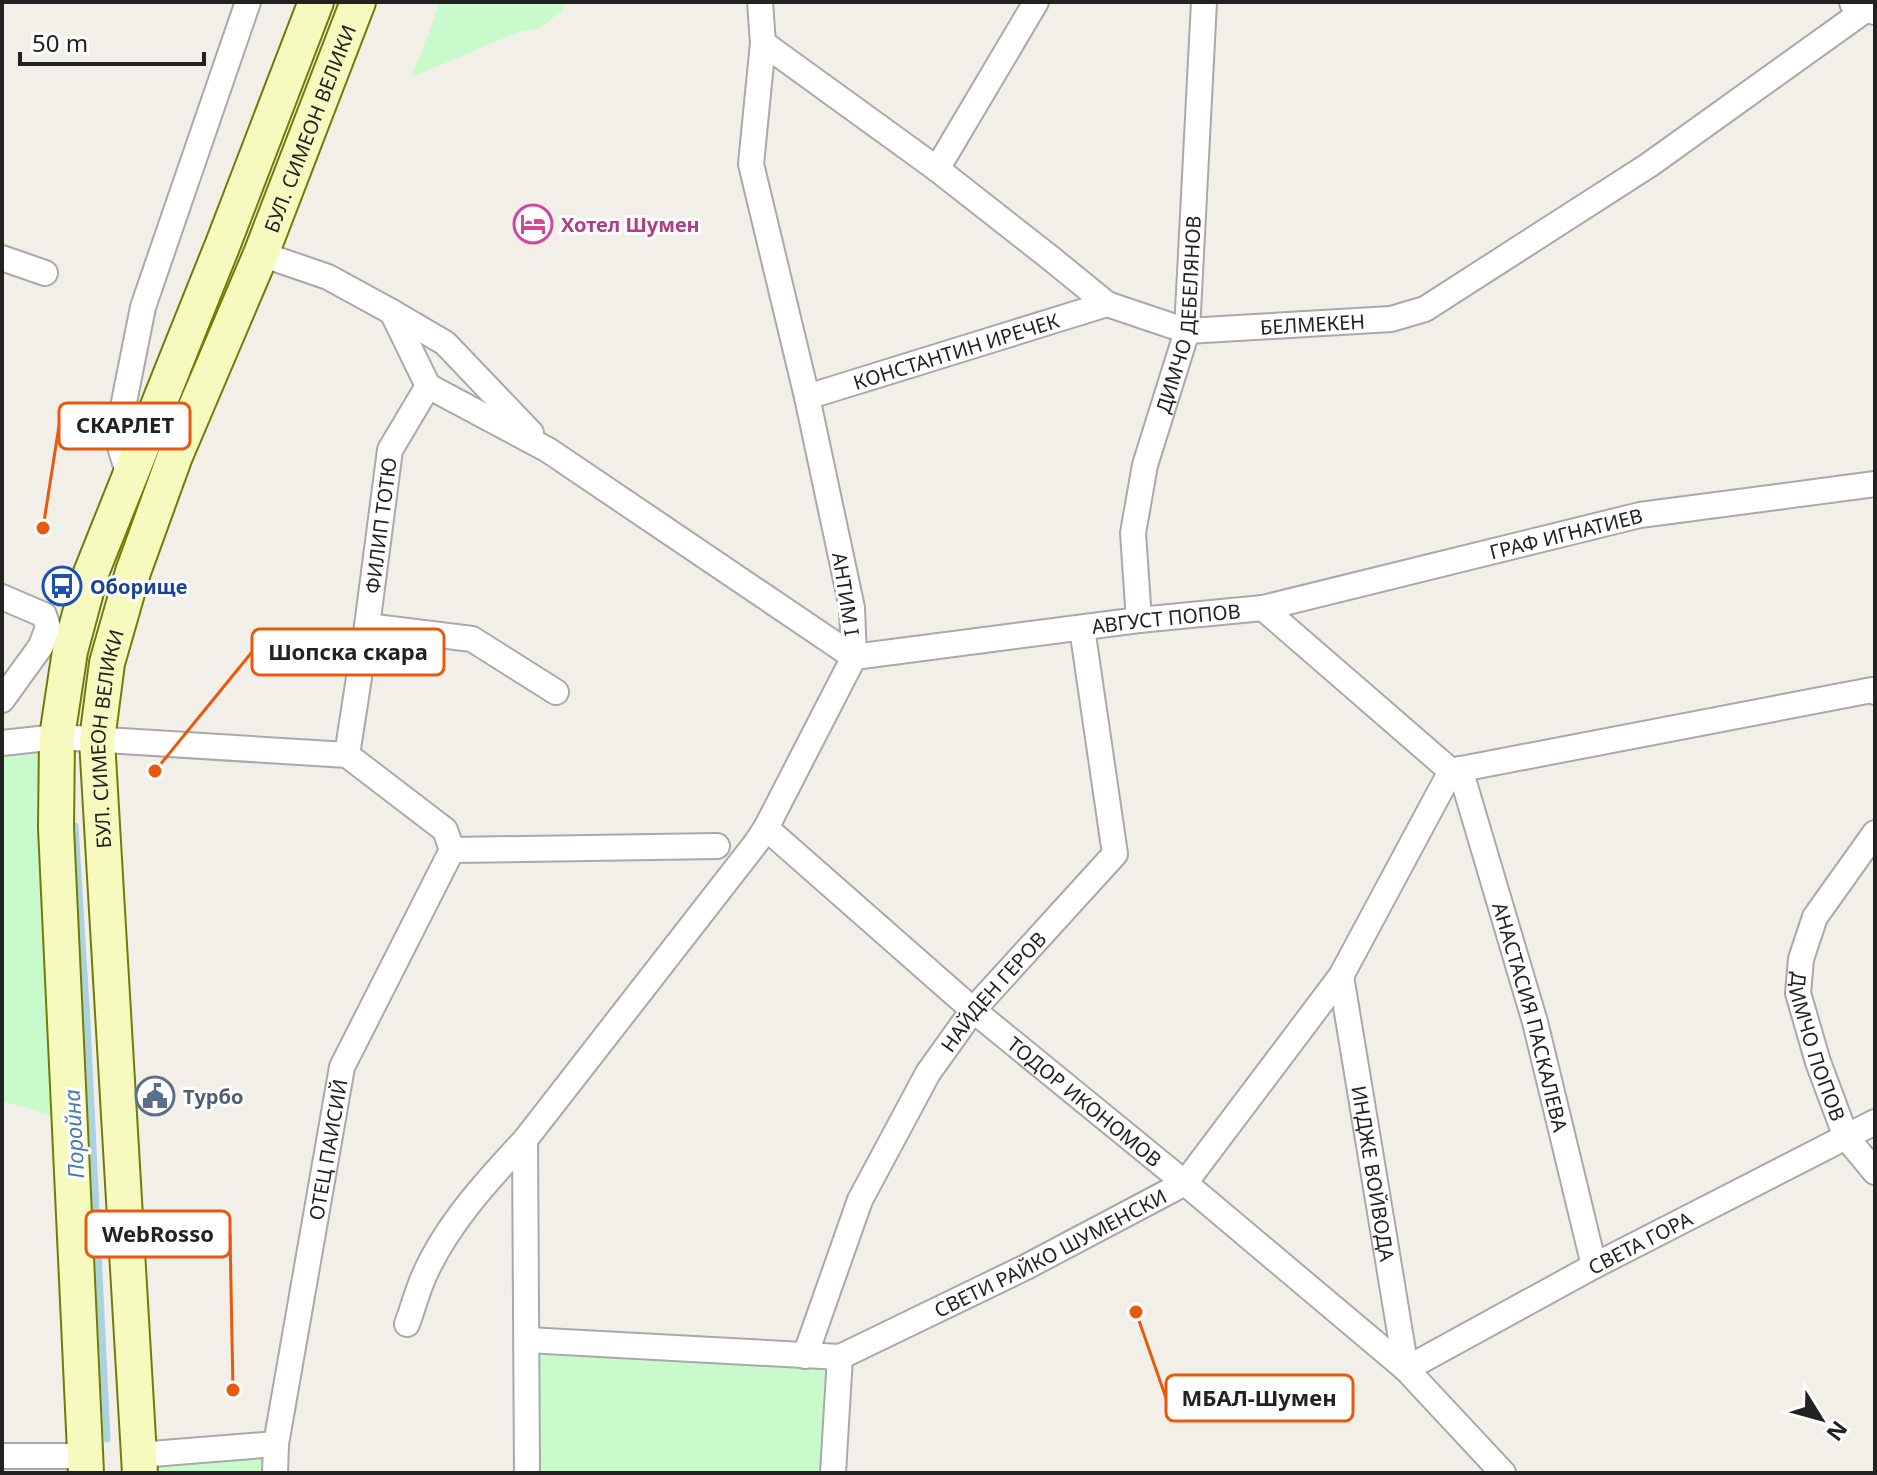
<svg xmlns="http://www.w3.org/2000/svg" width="1877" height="1475" viewBox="0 0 1877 1475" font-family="'Noto Sans',sans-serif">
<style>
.park{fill:#c8facc}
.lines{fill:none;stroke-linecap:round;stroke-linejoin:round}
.stream{stroke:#aad3df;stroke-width:7}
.minor-casing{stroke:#a9a9a9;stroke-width:28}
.tertiary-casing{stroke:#a9a9a9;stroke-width:34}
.secondary-casing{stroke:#707d05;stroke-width:38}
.minor{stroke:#fff;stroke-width:24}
.tertiary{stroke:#fff;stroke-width:30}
.secondary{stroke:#f7fabf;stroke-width:34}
.labels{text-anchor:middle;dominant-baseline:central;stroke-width:6;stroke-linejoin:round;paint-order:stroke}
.street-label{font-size:20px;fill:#222;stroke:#fff}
.hotel-label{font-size:20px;font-weight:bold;fill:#b23c85;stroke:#fff;text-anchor:start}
.transit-label{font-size:20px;font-weight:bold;fill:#164399;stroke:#fff;text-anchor:start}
.service-label{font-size:20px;font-weight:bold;fill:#4e5e75;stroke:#fff;text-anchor:start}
.water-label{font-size:22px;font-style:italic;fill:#4a7aab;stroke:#fff}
.leader{fill:none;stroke:#e8590c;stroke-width:3}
.callout-dot{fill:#e8590c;stroke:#fff;stroke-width:3}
.callout{fill:#fff;stroke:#e8590c;stroke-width:3}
.callout-label{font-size:22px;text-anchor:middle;font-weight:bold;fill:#222}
</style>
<rect width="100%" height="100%" fill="#f2efe9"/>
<path class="park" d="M440,2H567L562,10L548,22L537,29L518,32L412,77Z
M57,737L70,1120L2,1101V743Z
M527,1340L840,1357L833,1473H527Z
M276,1444L275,1473H140L139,1455Z"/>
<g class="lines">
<path class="stream" d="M75,826L87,1023L107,1439"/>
<g class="minor-casing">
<g id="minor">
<path id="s1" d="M763,43L937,169L1048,256L1107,304L1187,331L1391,319L1425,309L1649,165L1861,13"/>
<path d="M937,169L1036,2"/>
<path d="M261,254L328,277L392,312L445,343L531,433"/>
<path d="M2,258L45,273"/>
<path id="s2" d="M428,386L548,450L854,657L1139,620L1263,608L1451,771L1872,690L1875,692"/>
<path id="s3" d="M807,397L1107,304"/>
<path d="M129,476L117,437L143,307L248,2"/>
<path d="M2,597L44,615L48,627L41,646L2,700"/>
<path id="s4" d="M1263,608L1640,515L1875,484"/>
<path id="s5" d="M1139,620L1133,533L1145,465L1187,331L1204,2"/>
<path d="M367,626L472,639L556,692"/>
<path d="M2,743L57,737L347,755L445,830L452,850L717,846"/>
<path id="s6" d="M347,755L367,626L390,450L428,386L392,312"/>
<path id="s7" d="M1460,769L1535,1022L1594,1266"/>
<path id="s8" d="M766,828L973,1010L1185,1183L1406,1369L1503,1473"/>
<path id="s9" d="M1875,833L1815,917L1801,959L1798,993L1818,1062L1846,1137L1875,1172"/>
<path id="s10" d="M1341,976L1406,1369"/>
<path d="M525,1140L527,1473"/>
<path d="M407,1324C413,1308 417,1292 424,1276C447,1224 487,1181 525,1140L756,843L766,828L854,657L852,608L807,397L751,164L763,43L760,2"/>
<path id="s11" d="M527,1340L840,1357L1026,1267L1185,1183L1341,976L1451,771"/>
<path id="s12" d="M805,1356L860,1200L928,1073L973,1010L1115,854L1082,628"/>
<path id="s13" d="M1406,1369L1594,1266L1875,1122"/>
<path d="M139,1455L276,1444"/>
<path d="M2,1456H85"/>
<path id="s14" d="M275,1473L276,1444L342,1067L452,850"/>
<path d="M833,1473L840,1357"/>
</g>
</g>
<g class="tertiary-casing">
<path id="tertiary" d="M1855,2L1875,9"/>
</g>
<g class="secondary-casing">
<g id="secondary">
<path d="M86,1473L56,828L57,737L70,651L91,573L223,244L316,2"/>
<path id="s15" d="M140,1473L97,740L107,663L133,572L175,456L261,254L358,2"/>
</g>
</g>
<use href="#minor" class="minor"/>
<use href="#tertiary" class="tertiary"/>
<use href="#secondary" class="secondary"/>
</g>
<defs>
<g id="hotel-ring" transform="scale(2)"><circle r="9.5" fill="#fff" stroke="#d1479c" stroke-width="1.5"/><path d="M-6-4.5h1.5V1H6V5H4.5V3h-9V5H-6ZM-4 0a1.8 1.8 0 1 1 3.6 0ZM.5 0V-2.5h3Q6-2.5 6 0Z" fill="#d1479c"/></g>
<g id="bus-ring" transform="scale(2)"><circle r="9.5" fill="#fff" stroke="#1a4fb4" stroke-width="1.5"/><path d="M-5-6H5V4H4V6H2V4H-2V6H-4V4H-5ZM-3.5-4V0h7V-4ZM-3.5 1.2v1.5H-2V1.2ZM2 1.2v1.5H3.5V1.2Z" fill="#1a4fb4"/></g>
<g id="civic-ring" transform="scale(2)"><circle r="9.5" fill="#fff" stroke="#5c6f8a" stroke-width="1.5"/><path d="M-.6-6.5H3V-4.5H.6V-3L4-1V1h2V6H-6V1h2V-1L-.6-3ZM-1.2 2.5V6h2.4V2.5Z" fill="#5c6f8a"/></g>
</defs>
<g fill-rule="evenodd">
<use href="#hotel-ring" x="533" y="224"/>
<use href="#bus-ring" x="62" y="586"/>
<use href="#civic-ring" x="155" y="1096"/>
</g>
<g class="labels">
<g class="street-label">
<text stroke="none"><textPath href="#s15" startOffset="1384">БУЛ. СИМЕОН ВЕЛИКИ</textPath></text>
<text stroke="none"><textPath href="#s5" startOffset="312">ДИМЧО ДЕБЕЛЯНОВ</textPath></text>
<text stroke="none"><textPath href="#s1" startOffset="642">БЕЛМЕКЕН</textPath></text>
<text stroke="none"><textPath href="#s3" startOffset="156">КОНСТАНТИН ИРЕЧЕК</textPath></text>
<text stroke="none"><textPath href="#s6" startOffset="232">ФИЛИП ТОТЮ</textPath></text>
<text stroke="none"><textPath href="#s4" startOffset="312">ГРАФ ИГНАТИЕВ</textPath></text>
<text transform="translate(846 594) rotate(81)">АНТИМ I</text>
<text stroke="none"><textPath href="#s2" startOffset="820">АВГУСТ ПОПОВ</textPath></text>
<text stroke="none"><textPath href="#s15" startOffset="736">БУЛ. СИМЕОН ВЕЛИКИ</textPath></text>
<text stroke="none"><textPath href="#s12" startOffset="414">НАЙДЕН ГЕРОВ</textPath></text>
<text stroke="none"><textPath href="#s7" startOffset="258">АНАСТАСИЯ ПАСКАЛЕВА</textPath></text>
<text stroke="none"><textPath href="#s9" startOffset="238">ДИМЧО ПОПОВ</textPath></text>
<text stroke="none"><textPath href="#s8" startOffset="420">ТОДОР ИКОНОМОВ</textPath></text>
<text stroke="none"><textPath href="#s14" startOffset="328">ОТЕЦ ПАИСИЙ</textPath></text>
<text stroke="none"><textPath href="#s10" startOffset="200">ИНДЖЕ ВОЙВОДА</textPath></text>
<text stroke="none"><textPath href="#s13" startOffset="266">СВЕТА ГОРА</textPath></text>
<text stroke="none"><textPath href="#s11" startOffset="548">СВЕТИ РАЙКО ШУМЕНСКИ</textPath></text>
</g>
<g class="hotel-label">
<text x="561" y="224">Хотел Шумен</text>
</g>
<g class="transit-label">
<text x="90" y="586">Оборище</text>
</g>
<g class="service-label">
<text x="183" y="1096">Турбо</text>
</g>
<g class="water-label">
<text transform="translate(73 1134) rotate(-93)">Поройна</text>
</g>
</g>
<path class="leader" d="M43 528L59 426M155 771L252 652M233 1390L230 1234M1136 1312L1166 1398"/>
<g class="callout-dot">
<circle cx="43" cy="528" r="8"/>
<circle cx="155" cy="771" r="8"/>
<circle cx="233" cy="1390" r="8"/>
<circle cx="1136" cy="1312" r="8"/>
</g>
<g class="callout">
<rect x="59" y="403" width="131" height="46" rx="8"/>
<rect x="252" y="629" width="192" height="46" rx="8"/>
<rect x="86" y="1211" width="144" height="46" rx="8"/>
<rect x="1166" y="1375" width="187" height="46" rx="8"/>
</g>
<g class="callout-label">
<text x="125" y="433">СКАРЛЕТ</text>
<text x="348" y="660">Шопска скара</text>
<text x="158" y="1242">WebRosso</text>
<text x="1259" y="1406">МБАЛ-Шумен</text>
</g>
<rect width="1877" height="1475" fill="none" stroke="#222222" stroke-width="8"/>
<g transform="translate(1821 1419) rotate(127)" stroke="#ffffff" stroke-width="6" paint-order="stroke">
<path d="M0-6L14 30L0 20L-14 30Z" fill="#222222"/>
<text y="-12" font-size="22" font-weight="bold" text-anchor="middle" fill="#222222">N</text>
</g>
<path d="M20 52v12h184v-12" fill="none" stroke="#222222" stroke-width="4"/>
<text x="32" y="52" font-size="24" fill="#222222" stroke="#ffffff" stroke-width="6" paint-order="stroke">50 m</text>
</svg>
